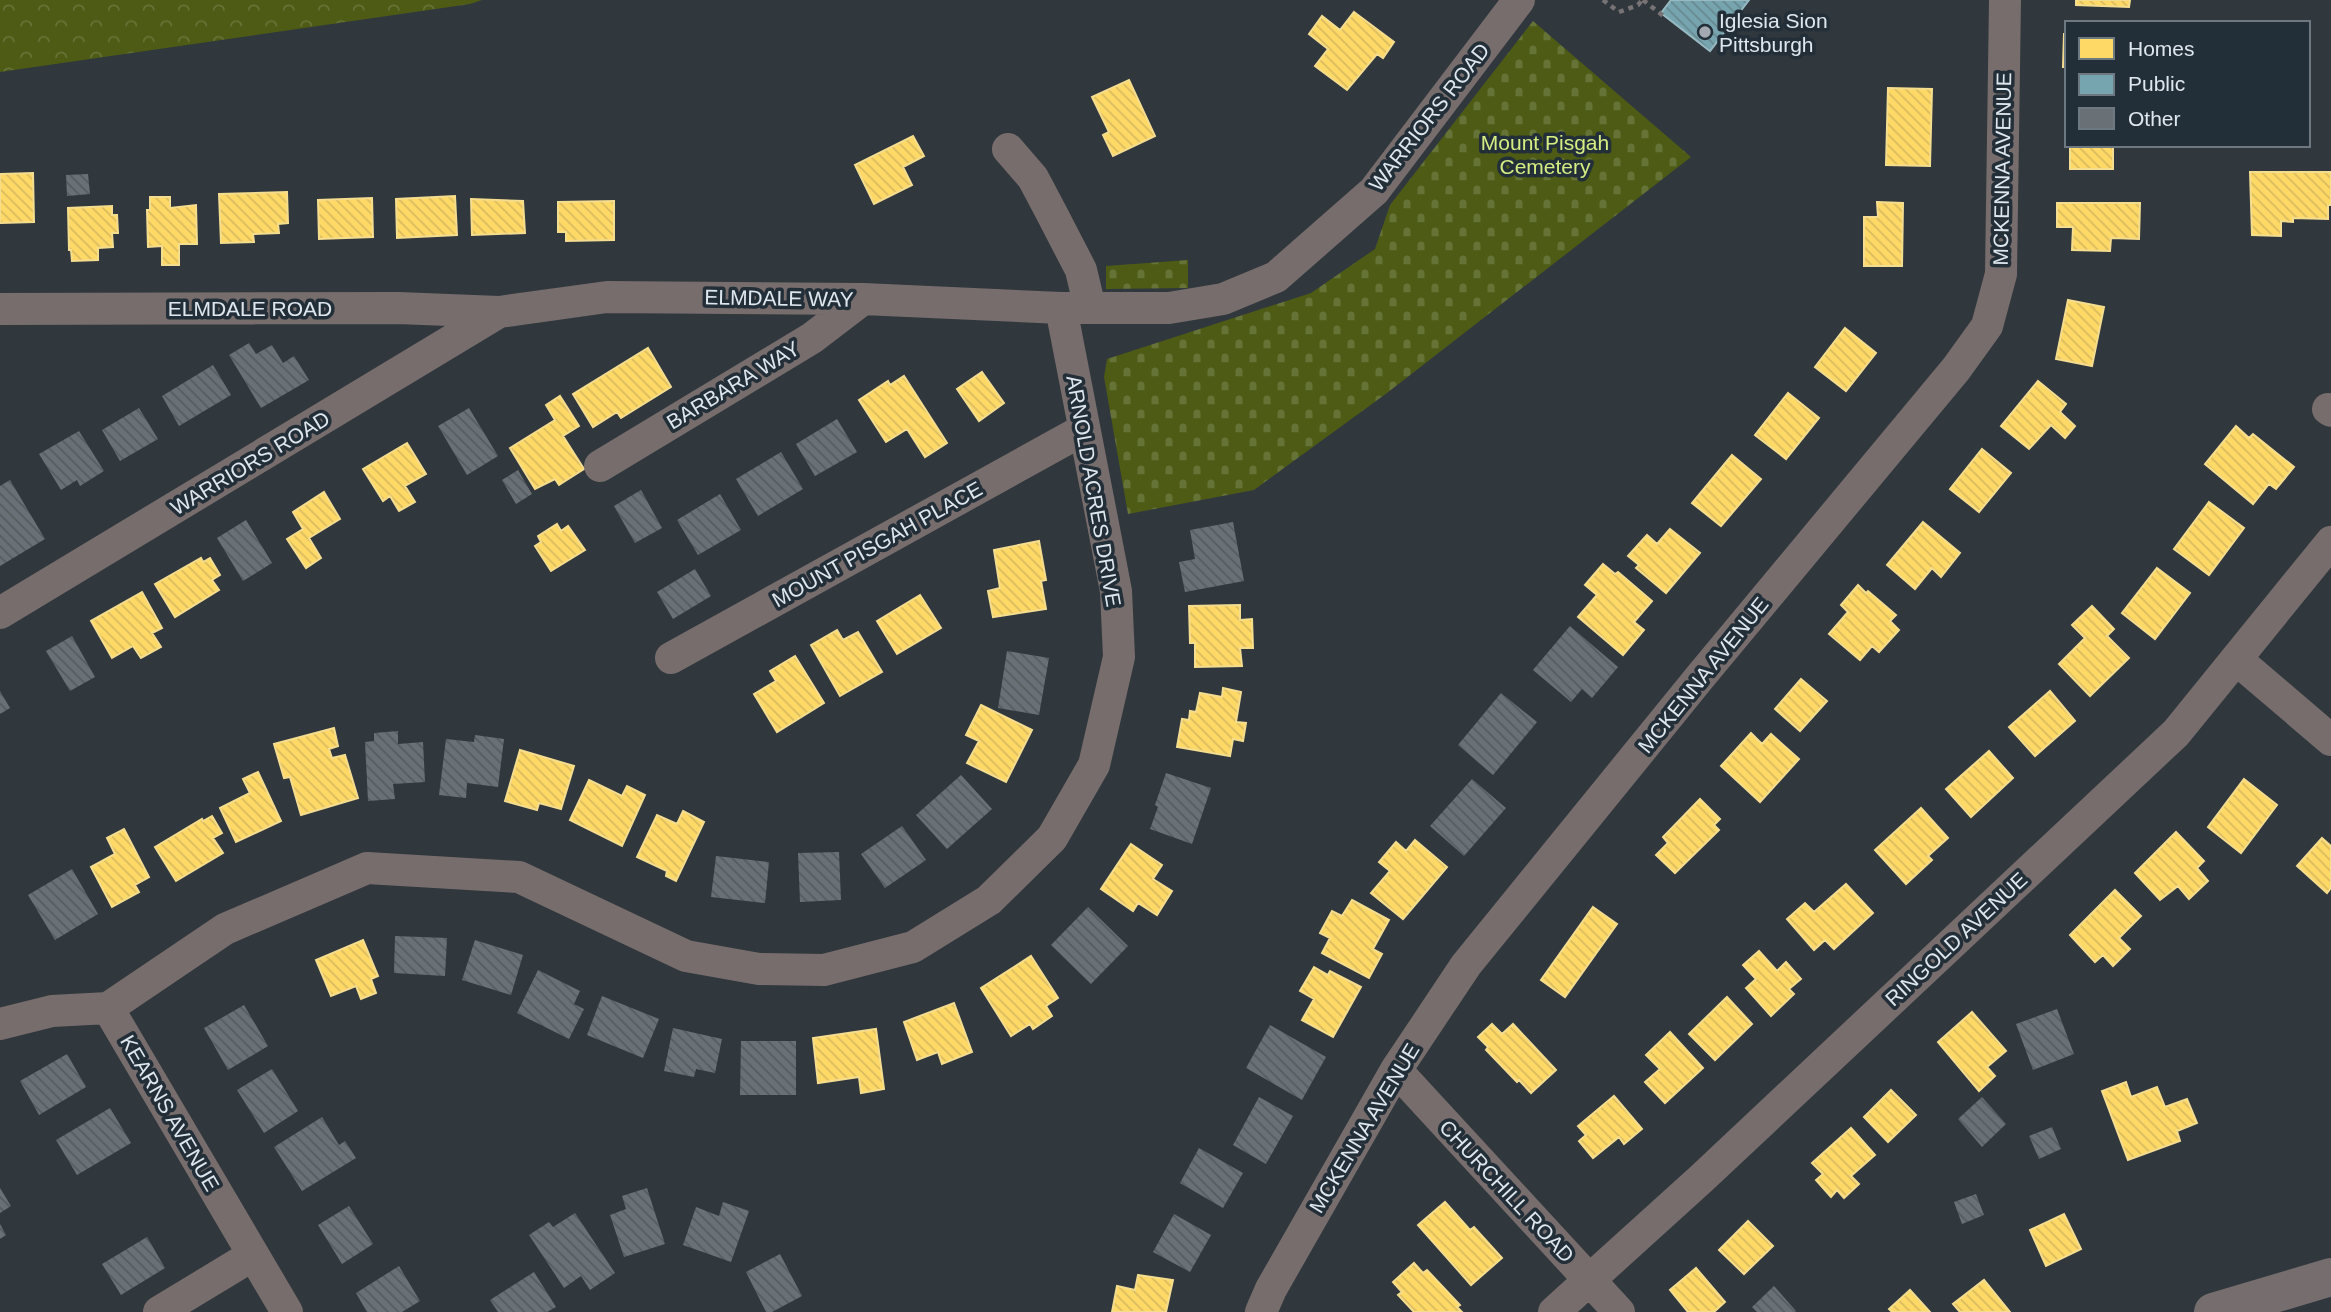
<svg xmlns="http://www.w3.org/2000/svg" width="2331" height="1312" viewBox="0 0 2331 1312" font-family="Arial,sans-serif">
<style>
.forest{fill:url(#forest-crowns)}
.cemetery{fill:url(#cemetery-stones)}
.homes{fill:url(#homes-back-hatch);stroke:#f5dd8f;stroke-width:2}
.public{fill:url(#public-back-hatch);stroke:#96b9c2;stroke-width:2}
.building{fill:url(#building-back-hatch)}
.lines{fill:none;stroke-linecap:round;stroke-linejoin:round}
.path{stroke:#777374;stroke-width:4.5;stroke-dasharray:5 5;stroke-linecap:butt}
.minor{stroke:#776d6c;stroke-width:32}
.major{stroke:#756d6e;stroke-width:38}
.poi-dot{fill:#a2a9b0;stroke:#222e38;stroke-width:2.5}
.labels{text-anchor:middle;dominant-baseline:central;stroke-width:7;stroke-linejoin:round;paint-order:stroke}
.poi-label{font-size:21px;fill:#dfe7ee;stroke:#222e38;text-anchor:start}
.street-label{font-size:21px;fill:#dfe7ee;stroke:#222e38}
.park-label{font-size:21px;fill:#d5ed83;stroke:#222e38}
</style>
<defs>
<pattern id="forest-crowns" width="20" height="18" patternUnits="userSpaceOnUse" patternTransform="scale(1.75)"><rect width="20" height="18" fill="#4d5b15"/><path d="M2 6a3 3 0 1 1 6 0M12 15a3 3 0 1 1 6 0" fill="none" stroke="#667337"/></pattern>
<pattern id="cemetery-stones" width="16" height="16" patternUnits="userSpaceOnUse" patternTransform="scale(1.75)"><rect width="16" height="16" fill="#4d5b15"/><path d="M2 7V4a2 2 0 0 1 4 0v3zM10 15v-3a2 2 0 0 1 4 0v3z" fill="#667337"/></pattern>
<pattern id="homes-back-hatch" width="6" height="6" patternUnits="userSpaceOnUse" patternTransform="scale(1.75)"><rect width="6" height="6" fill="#ffd966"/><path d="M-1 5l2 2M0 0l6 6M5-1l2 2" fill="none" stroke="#d9bb60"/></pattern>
<pattern id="public-back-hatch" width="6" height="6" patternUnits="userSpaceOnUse" patternTransform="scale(1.75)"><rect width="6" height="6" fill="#76a5af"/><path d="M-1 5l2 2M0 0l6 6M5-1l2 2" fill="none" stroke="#678890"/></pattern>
<pattern id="building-back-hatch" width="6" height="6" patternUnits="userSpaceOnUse" patternTransform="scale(1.75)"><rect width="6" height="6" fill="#6a7176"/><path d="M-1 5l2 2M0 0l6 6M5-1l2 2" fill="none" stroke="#565b5e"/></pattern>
</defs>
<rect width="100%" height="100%" fill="#30373d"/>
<path class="forest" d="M0,0H482L470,4L0,72Z"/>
<path class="cemetery" d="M1533,21L1691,157L1387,393L1254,490L1128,514L1104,377L1107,359L1311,293L1375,249L1390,205Z
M1188,260V288L1106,289V266Z"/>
<path class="homes" d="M2076,0H2130L2129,7L2076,5Z
M1354,12L1394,42L1383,58L1377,54L1347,90L1315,66L1328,49L1309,34L1322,16L1340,30Z
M2064,34H2067V67H2063Z
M1129,80L1155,136L1113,156L1103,135L1109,132L1092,97Z
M1888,88L1932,89L1930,166L1886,165Z
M913,136L924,156L903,167L912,185L874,204L855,165Z
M2070,145H2113V169H2070Z
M2250,172H2331V205H2328V219L2293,218V222L2281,221V236L2252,235Z
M33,173L34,222L0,223V174Z
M287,192L288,223L278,224L279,233L253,234L254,242L221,243L219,194Z
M455,196L457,235L397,238L396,199Z
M150,197H170V208L196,205L197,244H179V265H162V246L148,247L147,210H150Z
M372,198L373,237L319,239L318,200Z
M471,199L523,201L525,233L472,235Z
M614,201V240L566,241V232H558V202Z
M1877,202L1903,203L1902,266H1864V217H1878Z
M2057,203H2140L2139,239L2111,238L2110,251L2072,250L2073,227H2057Z
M112,206V215H117L118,233H112L113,247L98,248V260L72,261L71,250H69L68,208Z
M2068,300L2104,307L2092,366L2056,359Z
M1845,328L1876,353L1846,391L1815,367Z
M648,348L671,387L621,418L617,412L593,427L573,394Z
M982,372L1004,403L979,421L957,389Z
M904,376L947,443L925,457L907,429L886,442L859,400L888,381L890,385Z
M2038,381L2066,404L2060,412L2075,426L2065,438L2051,425L2029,449L2001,426Z
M1788,393L1819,418L1786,459L1755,435Z
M560,396L579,426L563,436L584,469L559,485L555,479L535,489L510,448L555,420L546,405Z
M2236,426L2249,438L2253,434L2294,467L2276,489L2269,484L2253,504L2205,464Z
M407,443L426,474L405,486L415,502L399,511L390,496L383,501L363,469Z
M1982,449L2011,473L1979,512L1950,489Z
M1732,455L1761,479L1721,526L1692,503Z
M324,492L340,519L309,538L321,558L306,568L287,539L303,529L293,512Z
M2209,502L2244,528L2209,575L2174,549Z
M1923,522L1960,553L1941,577L1932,568L1915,589L1887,565Z
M557,524L561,531L568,526L585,550L551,571L535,546L541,542L538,536Z
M1670,529L1700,553L1666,593L1636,568L1639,565L1628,556L1647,535L1657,544Z
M1039,541L1046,580L1041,581L1046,609L993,617L988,591L1000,588L994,550Z
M201,558L203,562L210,558L220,575L212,580L219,590L175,617L155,584Z
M1603,564L1615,574L1618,572L1652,601L1634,622L1644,630L1623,655L1578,617L1597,595L1585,585Z
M2157,568L2190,593L2155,639L2122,613Z
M1858,585L1866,593L1868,591L1896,615L1890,621L1899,630L1879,652L1872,646L1860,660L1829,634L1848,612L1841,605Z
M142,592L162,628L152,633L161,647L141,658L133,646L112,658L91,621Z
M920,595L941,628L897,654L877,621Z
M1240,605V620L1252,619L1253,648H1240L1242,666L1195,667V643H1190L1189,606Z
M2092,606L2114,629L2107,636L2129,658L2090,696L2059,664L2085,638L2072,625Z
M837,630L843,640L858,632L882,672L840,696L811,645Z
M795,656L824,703L777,732L754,694L776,681L770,671Z
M1801,679L1827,701L1800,731L1775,709Z
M1223,688L1241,692L1236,722L1246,723L1243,741L1233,739L1230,756L1177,747L1182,719L1189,720L1190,711L1196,712L1200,693L1222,697Z
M2050,691L2075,721L2035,756L2009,727Z
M981,705L1032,730L1006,782L967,763L979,741L966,735Z
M334,728L338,746L329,749L332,758L345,755L358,798L301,815L290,777L284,778L274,744Z
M1751,733L1762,744L1771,734L1799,759L1760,802L1721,766Z
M520,750L574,766L561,809L539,803L537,810L505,801Z
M1989,751L2013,778L1971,817L1946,789Z
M258,772L281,821L236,842L220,808L250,793L243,779Z
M2244,779L2277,805L2241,853L2208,827Z
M589,780L622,796L627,786L645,795L622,846L570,820Z
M1700,799L1720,819L1714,825L1719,830L1675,873L1656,855L1668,843L1663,837Z
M1921,808L1948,838L1928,856L1932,860L1906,884L1875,850Z
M683,811L704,822L676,881L666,876L667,871L637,857L657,815L677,824Z
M212,816L222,833L213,838L223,853L176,881L155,847L202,819L203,821Z
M124,829L149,877L135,885L139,892L112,907L91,867L115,854L107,838Z
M2176,832L2204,861L2197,868L2208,881L2189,899L2178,886L2160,900L2135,873Z
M2322,838L2331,846V888L2327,893L2297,866Z
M1415,840L1447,867L1403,919L1371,893L1390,871L1379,862L1396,842L1406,851Z
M1131,844L1162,865L1153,879L1172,891L1157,915L1138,903L1133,911L1101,889Z
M1846,884L1873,913L1834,949L1825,940L1814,950L1787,919L1805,903L1814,912Z
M2115,890L2141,916L2119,938L2130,949L2113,966L2103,955L2095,962L2070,935Z
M1352,900L1389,920L1373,949L1382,954L1369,978L1322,953L1330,938L1320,933L1332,911L1342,916Z
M1593,907L1617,924L1565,997L1541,980Z
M363,940L378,976L371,979L376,993L361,999L356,986L331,996L316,960Z
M1759,951L1777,971L1786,962L1801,979L1789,989L1794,994L1771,1016L1746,988L1756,979L1743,965Z
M1031,956L1058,998L1046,1006L1052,1016L1033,1029L1030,1024L1011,1036L981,988Z
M1314,967L1328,975L1330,971L1361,987L1333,1037L1302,1020L1314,999L1300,991Z
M1727,997L1752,1024L1715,1060L1689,1034Z
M954,1003L972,1052L942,1064L938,1052L917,1060L904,1022Z
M1972,1012L2006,1051L1987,1067L1995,1076L1979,1091L1938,1042Z
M1492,1024L1502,1034L1513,1024L1556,1070L1531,1093L1519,1080L1517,1082L1486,1050L1488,1047L1478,1037Z
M876,1029L884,1089L861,1093L859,1077L818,1083L813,1038Z
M1670,1032L1703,1068L1665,1103L1645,1082L1660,1069L1646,1055Z
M2126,1082L2131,1097L2157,1087L2165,1107L2187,1099L2197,1123L2177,1131L2180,1141L2128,1160L2102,1091Z
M1891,1090L1916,1115L1888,1142L1864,1117Z
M1614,1096L1642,1129L1624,1144L1619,1137L1593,1158L1579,1141L1586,1135L1578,1126Z
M1851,1128L1875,1155L1851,1176L1859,1184L1844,1198L1837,1190L1831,1197L1816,1180L1823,1174L1812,1163Z
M1445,1202L1470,1230L1474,1227L1502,1258L1471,1285L1418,1225Z
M2064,1214L2081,1249L2046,1266L2030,1230Z
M1748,1221L1773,1246L1744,1274L1719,1250Z
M1414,1263L1423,1273L1427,1270L1460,1305L1457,1307L1462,1312H1414L1398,1295L1402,1292L1393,1282Z
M1696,1268L1725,1302L1714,1312H1688L1670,1290Z
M1138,1275L1173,1280L1166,1312H1112L1117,1286L1135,1290Z
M1984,1280L2010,1312H1960L1953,1304Z
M1910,1290L1930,1312H1892L1889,1309Z"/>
<path class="public" d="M1671,0H1749L1710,51L1661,13Z"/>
<path class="building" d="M88,174L90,194L67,196L66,175Z
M249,343L256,354L272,345L283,363L294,356L309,380L261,408L229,355Z
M213,365L231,395L179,426L162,396Z
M139,408L158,439L120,461L102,430Z
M469,408L498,456L467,475L438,426Z
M837,419L857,452L815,476L796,444Z
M79,431L104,471L80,486L77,480L61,490L39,454Z
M781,452L803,489L758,516L736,479Z
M518,470L532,494L516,504L502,480Z
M10,480L45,539L0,566V486Z
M641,490L662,528L635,543L614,506Z
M720,494L741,530L698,555L677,520Z
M246,520L272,563L243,581L217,538Z
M1233,522L1244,581L1185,592L1179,562L1195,559L1190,530Z
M695,569L711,596L673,619L657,592Z
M1570,626L1618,667L1592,698L1582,689L1571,702L1533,670Z
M72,636L95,677L70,691L46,651Z
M1007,651L1049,658L1039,715L998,708Z
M0,691L10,708L0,714Z
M1501,693L1537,722L1493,775L1458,745Z
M398,731V744L423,742L425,782L393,784L395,799L368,801L365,742L374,741V733Z
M475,735L504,739L498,787L467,783L466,798L439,795L446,739L474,742Z
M1166,773L1211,788L1192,844L1150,829L1158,807L1155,805Z
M961,775L992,809L947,849L916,815Z
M1472,779L1506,808L1464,856L1430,826Z
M902,826L926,860L885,888L861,854Z
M839,852L841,900L800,902L798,853Z
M716,856L769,862L765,903L711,897Z
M72,869L98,914L55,940L28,895Z
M1088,907L1128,946L1091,984L1051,945Z
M395,936L447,938L445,976L394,973Z
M475,940L523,955L511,995L462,980Z
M538,970L580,991L574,1004L584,1009L569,1039L517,1013Z
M602,996L659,1019L643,1058L587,1035Z
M244,1005L268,1046L228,1070L204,1028Z
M2057,1009L2074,1054L2033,1070L2016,1024Z
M1270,1025L1326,1057L1302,1100L1246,1068Z
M673,1028L722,1039L715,1073L696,1069L694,1077L664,1071Z
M741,1041H796V1095H740Z
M67,1054L86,1087L39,1115L20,1081Z
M272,1069L298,1111L264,1133L237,1090Z
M1259,1097L1293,1116L1266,1164L1233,1145Z
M1982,1097L2006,1124L1982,1147L1958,1119Z
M110,1108L131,1143L77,1175L56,1140Z
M322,1117L339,1145L345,1141L356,1158L302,1191L274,1147Z
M2052,1127L2061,1149L2039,1159L2029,1136Z
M1199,1148L1243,1173L1223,1208L1180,1183Z
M0,1188L11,1206L0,1213Z
M647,1188L665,1244L624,1257L610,1215L626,1209L622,1196Z
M1976,1194L1984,1215L1962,1224L1954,1202Z
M723,1202L749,1211L731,1262L683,1245L696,1207L719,1216Z
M349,1206L373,1244L342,1264L318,1225Z
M575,1213L615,1273L590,1290L581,1276L564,1288L529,1235L549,1222L553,1227Z
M1174,1214L1211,1235L1190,1272L1153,1252Z
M0,1224L6,1235L0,1239Z
M147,1237L165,1268L121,1295L102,1264Z
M780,1254L802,1296L772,1312H766L746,1272Z
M399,1266L420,1301L402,1312H367L356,1293Z
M534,1272L556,1307L547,1312H498L490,1300Z
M1774,1286L1796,1311L1795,1312H1757L1752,1307Z"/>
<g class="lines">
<path class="path" d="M1603,0L1619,12L1638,5L1642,0
M1643,0L1666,18"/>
<path class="minor" d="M1008,149L1033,178L1051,212L1081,270L1090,308
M0,309L398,308L499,312L607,297L863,299L1061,308H1169L1223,299L1276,277L1374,191L1519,0
M2328,409L2331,411
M600,466L812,338L863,299
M0,613L499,312
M671,658L1083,430
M2236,659L2331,740
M108,1008L225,929L367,868L519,877L686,956L759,969L824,970L913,947L989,900L1052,838L1094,765L1119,657L1116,591L1061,308
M108,1008L287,1312
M0,1024L52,1011L108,1008
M1396,1070L1619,1312
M159,1312L253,1255
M1261,1312L1271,1289L1396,1070L1466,965L1700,677L1956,369L1987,326L2001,274L2005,0
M1554,1312L1702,1178L2176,733L2331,542"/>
<path class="major" d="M2213,1312L2331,1277"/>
</g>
<circle class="poi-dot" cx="1705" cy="32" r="7"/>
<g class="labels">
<g class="poi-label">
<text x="1719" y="20">Iglesia Sion<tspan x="1719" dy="24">Pittsburgh</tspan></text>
</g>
<g class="street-label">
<text transform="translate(1429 117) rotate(-52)">WARRIORS ROAD</text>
<text transform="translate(2002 169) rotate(-89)">MCKENNA AVENUE</text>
<text transform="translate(779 298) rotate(1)">ELMDALE WAY</text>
<text x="250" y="308">ELMDALE ROAD</text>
<text transform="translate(733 385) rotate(-31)">BARBARA WAY</text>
<text transform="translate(250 463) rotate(-31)">WARRIORS ROAD</text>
<text transform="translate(1094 491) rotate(80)">ARNOLD ACRES DRIVE</text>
<text transform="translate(877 544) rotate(-29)">MOUNT PISGAH PLACE</text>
<text transform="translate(1703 675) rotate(-51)">MCKENNA AVENUE</text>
<text transform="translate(1956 939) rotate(-43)">RINGOLD AVENUE</text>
<text transform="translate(170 1113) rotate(60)">KEARNS AVENUE</text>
<text transform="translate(1364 1128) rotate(-59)">MCKENNA AVENUE</text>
<text transform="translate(1507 1191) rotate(47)">CHURCHILL ROAD</text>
</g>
<g class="park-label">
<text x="1545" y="142">Mount Pisgah<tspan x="1545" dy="24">Cemetery</tspan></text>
</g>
</g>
<rect x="2065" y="21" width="245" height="126" fill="#222e38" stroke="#6e7881" stroke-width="2"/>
<rect x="2079" y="38" width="35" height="21" fill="#ffd966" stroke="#6e7881" stroke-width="2"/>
<text x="2128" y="56" font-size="21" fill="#dfe7ee">Homes</text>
<rect x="2079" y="74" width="35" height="21" fill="#76a5af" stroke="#6e7881" stroke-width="2"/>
<text x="2128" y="91" font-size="21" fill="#dfe7ee">Public</text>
<rect x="2079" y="108" width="35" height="21" fill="#6a7176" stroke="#6e7881" stroke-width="2"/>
<text x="2128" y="126" font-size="21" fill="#dfe7ee">Other</text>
</svg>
